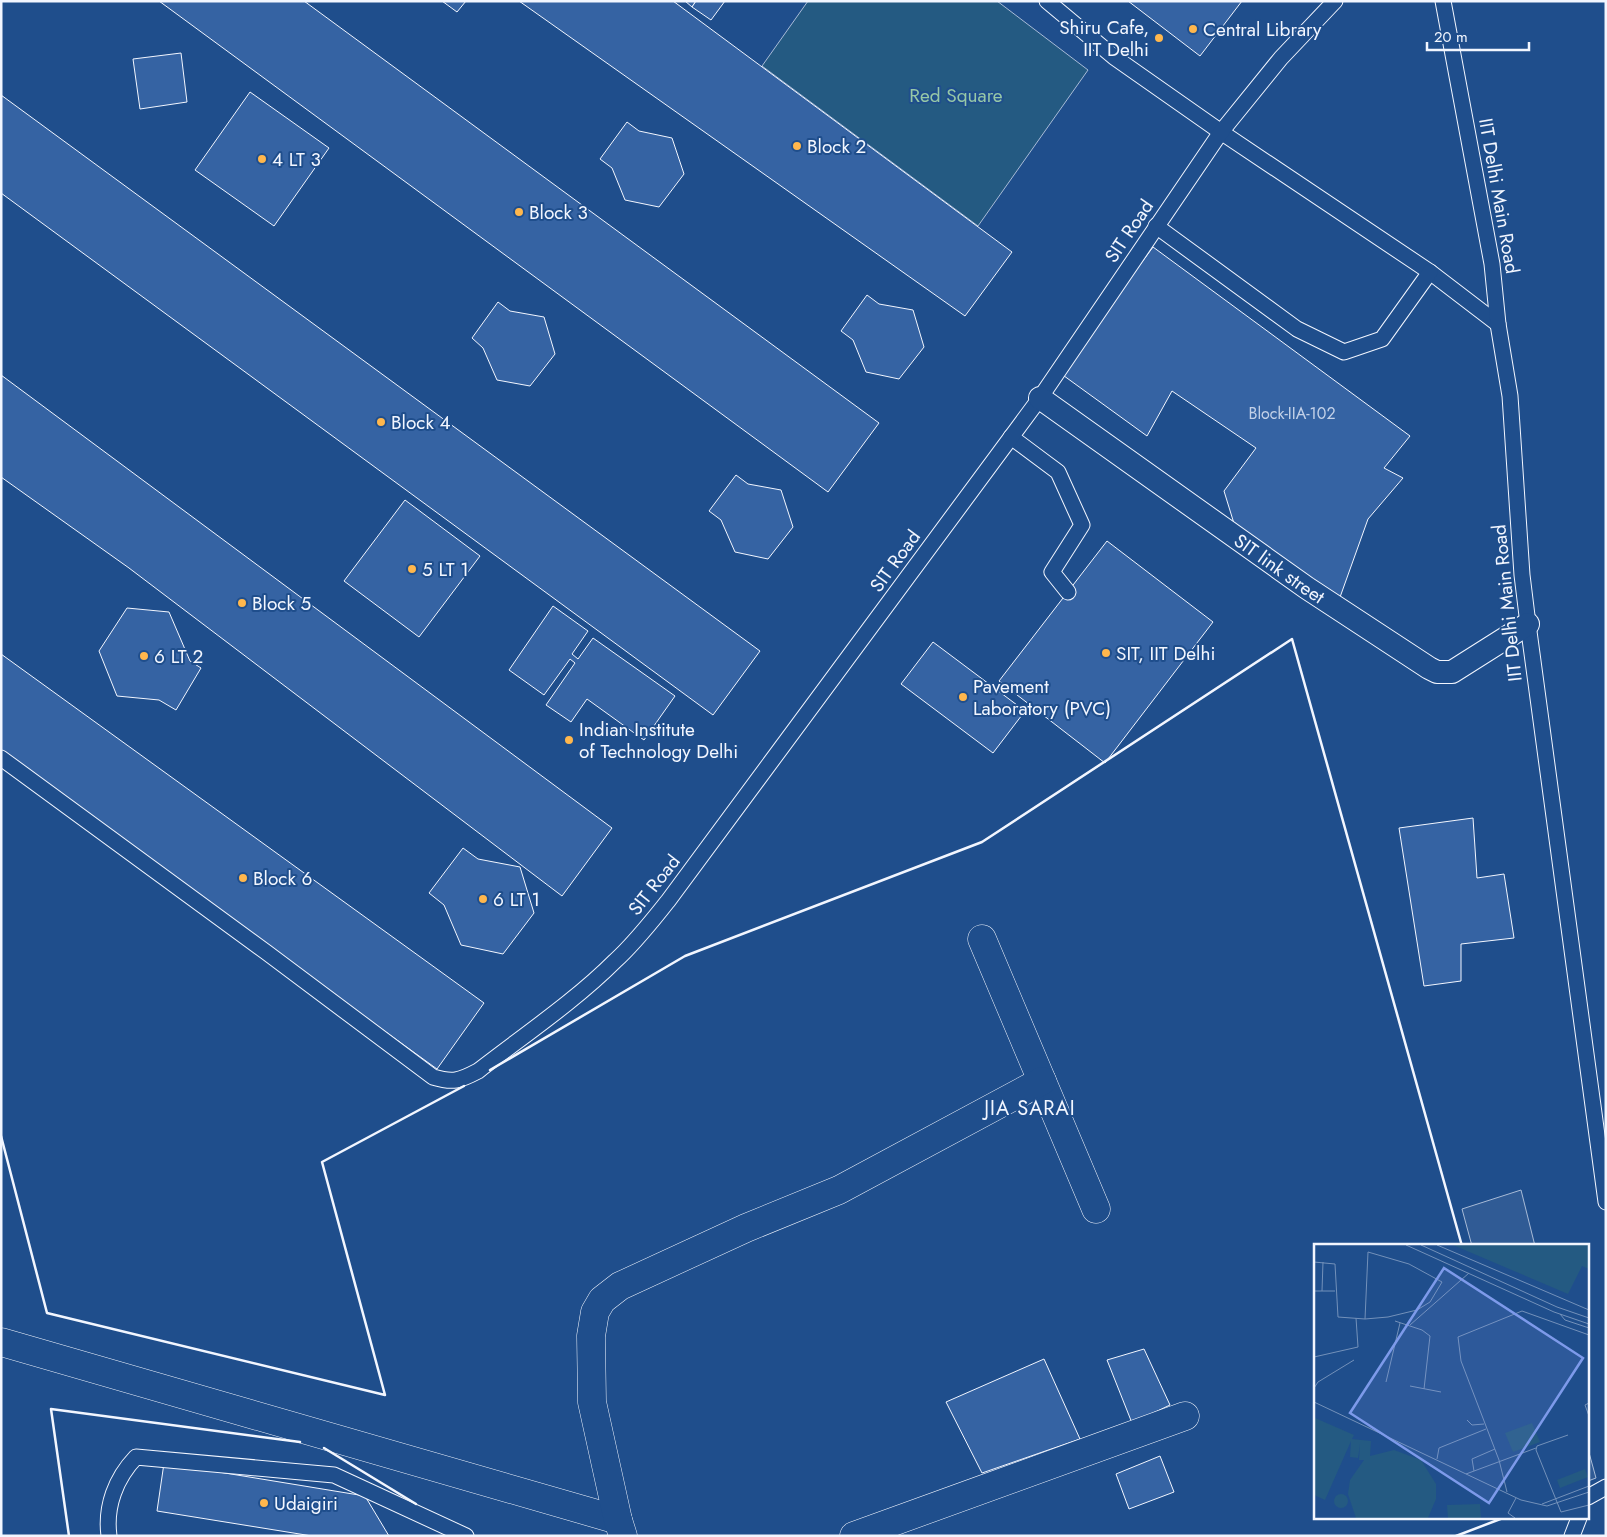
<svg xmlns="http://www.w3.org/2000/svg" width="1607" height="1537" font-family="Jost,sans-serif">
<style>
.green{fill:#245a82;stroke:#a8bbd7}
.parking{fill:#305b95;stroke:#a8bbd7}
.building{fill:#3563a3;stroke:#f2f6ff}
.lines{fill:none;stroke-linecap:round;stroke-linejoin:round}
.service-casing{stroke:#f2f6ff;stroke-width:17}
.pedestrian-casing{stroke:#f2f6ff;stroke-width:24}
.minor-casing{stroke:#f2f6ff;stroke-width:29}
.service{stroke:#1f4e8c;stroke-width:15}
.pedestrian{stroke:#1f4e8c;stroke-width:22}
.minor{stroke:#1f4e8c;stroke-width:28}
.wall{stroke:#f2f6ff;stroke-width:2.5}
.poi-dot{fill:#ffb74d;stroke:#1f4e8c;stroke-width:2}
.labels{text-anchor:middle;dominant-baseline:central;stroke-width:4;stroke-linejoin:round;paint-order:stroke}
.number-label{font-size:16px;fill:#c3d1e8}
.poi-label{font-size:19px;fill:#f2f6ff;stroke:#1f4e8c;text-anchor:start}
.park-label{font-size:19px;fill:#97c8a6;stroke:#1f4e8c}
.street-label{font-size:19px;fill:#f2f6ff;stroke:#1f4e8c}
.neighbourhood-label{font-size:20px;letter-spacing:1px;fill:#f2f6ff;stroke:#1f4e8c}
.inset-road{fill:none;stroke:#7391ba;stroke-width:1}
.view{fill:#7d9aea;fill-opacity:0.15;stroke:#7d9aea;stroke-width:2.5}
.inset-edge{fill:none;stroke:#f2f6ff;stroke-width:2.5}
</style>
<rect width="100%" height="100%" fill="#1f4e8c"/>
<polygon class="green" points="808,1 997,1 1088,70 978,226 762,66"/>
<g class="parking">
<polygon points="1521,1190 1535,1246 1472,1246 1462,1209"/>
<polygon points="1588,1449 1596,1478 1588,1481"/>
</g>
<g class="building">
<polygon points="159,1 304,1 879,423 828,492"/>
<polygon points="442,1 466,1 457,12"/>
<polygon points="519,1 673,1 1012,252 965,316"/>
<polygon points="685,1 696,1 692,7"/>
<polygon points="696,1 725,1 711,20 692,7"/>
<polygon points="1128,1 1242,1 1200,56"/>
<polygon points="181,53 187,102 140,109 133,59"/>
<polygon points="250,92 329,148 274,226 195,170"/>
<polygon points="1,95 760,651 713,715 1,193"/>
<polygon points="627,122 639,131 672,138 684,174 659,207 625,200 612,168 600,159"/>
<polygon points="1153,247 1410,436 1384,468 1403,478 1368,519 1339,600 1236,530 1224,491 1256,448 1172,391 1147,436 1060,373"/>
<polygon points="867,295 879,304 913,310 924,347 899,379 866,372 853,340 841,331"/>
<polygon points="498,302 510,311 544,317 555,354 530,386 497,380 483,348 472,338"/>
<polygon points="1,375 612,828 562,896 129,568 1,477"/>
<polygon points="736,475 748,484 781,490 793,527 768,559 735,552 721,520 709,511"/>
<polygon points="405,500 480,556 419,637 344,581"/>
<polygon points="1107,541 1213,622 1105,763 999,681"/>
<polygon points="553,606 588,631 572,654 578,659 593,638 675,696 644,740 587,699 571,722 546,705 575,663 570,659 544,695 509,670"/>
<polygon points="127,608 169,612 190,661 201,668 176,710 159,700 117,696 99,651"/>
<polygon points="933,642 1025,711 993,753 901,684"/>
<polygon points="1,654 484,1003 437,1069 1,754"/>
<polygon points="1473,818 1477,878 1504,874 1514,938 1461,944 1461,981 1424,986 1399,828"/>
<polygon points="463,848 478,859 520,867 534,913 503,954 461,945 444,905 429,893"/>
<polygon points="1144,1349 1170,1405 1132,1423 1107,1360"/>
<polygon points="1044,1359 1080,1439 982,1473 946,1402"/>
<polygon points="1160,1456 1174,1492 1129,1509 1116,1474"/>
<polygon points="164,1463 365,1496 389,1536 312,1536 157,1511"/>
</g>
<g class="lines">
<defs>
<g id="service">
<polyline points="1047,1 1114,57 1221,132 1430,272 1498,324"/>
<polyline points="1443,1 1492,264 1498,324 1510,396 1522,575 1528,624 1606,1202"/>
<polyline points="1156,226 1297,329 1344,352 1382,339 1430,272"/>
<polyline points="1011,437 1058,472 1082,525 1052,572 1068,592"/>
<path d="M1 758 266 952 433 1077C453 1083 459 1081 478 1071 523 1036 575 1001 615 961 635 943 651 922 668 901L1040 398 1221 132 1281 58 1335 1"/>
<polyline points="1588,1497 1606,1487"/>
<path d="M109 1536C105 1506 116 1478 136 1457L334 1475 466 1536"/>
<polyline points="1572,1536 1579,1518"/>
</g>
<g id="pedestrian">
<path id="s1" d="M1040 398 1307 588 1429 668 1437 672H1452L1528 624"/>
</g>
<g id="minor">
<polyline points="982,939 1096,1209"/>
<polyline points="1,1342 618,1520"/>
<polyline points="623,1536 618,1520 592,1402 591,1336 595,1312 602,1300 620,1286 746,1228 839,1190 1042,1081"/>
<polyline points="854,1536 1185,1416"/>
</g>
</defs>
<use href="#service" class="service-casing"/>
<use href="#pedestrian" class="pedestrian-casing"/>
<use href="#minor" class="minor-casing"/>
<use href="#service" class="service"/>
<use href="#pedestrian" class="pedestrian"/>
<use href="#minor" class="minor"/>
<g class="wall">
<polyline points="490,1070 685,956 982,842 1292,639 1462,1246"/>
<polyline points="1,1136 47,1313 385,1395 322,1162 464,1086"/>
<polyline points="324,1448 416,1504"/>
<polyline points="69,1536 51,1409 300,1442"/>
<polyline points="1456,1536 1503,1518"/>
</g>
</g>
<g class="poi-dot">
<circle cx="1193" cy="29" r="5"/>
<circle cx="1159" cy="38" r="5"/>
<circle cx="797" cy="146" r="5"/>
<circle cx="262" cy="159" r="5"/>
<circle cx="519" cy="212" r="5"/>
<circle cx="381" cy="422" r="5"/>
<circle cx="412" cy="569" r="5"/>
<circle cx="242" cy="603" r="5"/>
<circle cx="1106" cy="653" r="5"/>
<circle cx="144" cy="656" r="5"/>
<circle cx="963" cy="697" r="5"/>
<circle cx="569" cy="740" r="5"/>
<circle cx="243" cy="878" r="5"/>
<circle cx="483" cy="899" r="5"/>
<circle cx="264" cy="1503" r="5"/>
</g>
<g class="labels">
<g class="number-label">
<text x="1292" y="413">Block-IIA-102</text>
</g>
<g class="poi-label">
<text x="1149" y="27" text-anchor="end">Shiru Cafe,<tspan x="1149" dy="22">IIT Delhi</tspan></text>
<text x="1203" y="29">Central Library</text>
<text x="807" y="146">Block 2</text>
<text x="272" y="159">4 LT 3</text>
<text x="529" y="212">Block 3</text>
<text x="391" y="422">Block 4</text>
<text x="422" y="569">5 LT 1</text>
<text x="252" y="603">Block 5</text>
<text x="1116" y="653">SIT, IIT Delhi</text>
<text x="154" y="656">6 LT 2</text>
<text x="973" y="686">Pavement<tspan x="973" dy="22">Laboratory (PVC)</tspan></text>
<text x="579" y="729">Indian Institute<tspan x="579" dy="22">of Technology Delhi</tspan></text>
<text x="253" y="878">Block 6</text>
<text x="493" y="899">6 LT 1</text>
<text x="274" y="1503">Udaigiri</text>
</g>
<g class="park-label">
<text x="956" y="95">Red Square</text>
</g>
<g class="street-label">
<text transform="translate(1499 196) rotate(80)">IIT Delhi Main Road</text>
<text transform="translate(1129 231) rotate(-56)">SIT Road</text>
<text transform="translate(895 561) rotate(-54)">SIT Road</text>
<text stroke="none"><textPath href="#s1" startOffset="294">SIT link street</textPath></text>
<text transform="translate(1507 603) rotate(-96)">IIT Delhi Main Road</text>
<text transform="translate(654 885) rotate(-52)">SIT Road</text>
</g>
<g class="neighbourhood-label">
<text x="1030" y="1108">JIA SARAI</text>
</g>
</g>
<g transform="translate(1314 1244)">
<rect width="275" height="275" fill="#1f4e8c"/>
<path d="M139 1H275V25L268 22 254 50ZM1 174 40 191 38 195 57 197 56 212 80 206 107 216 122 240V255L114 274H42L34 250 36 236 50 216H45L46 200 44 214 36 213 37 197 11 256 0 251ZM218 179 226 198 199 208 191 189ZM271 225 274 233 246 244 243 236ZM20 257a7 7 0 1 1 14 0a7 7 0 1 1-14 0ZM166 260 167 274H134L133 261Z" fill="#245a82"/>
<path class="inset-road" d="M92 1 240 68 275 80M107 1 243 63 275 74M123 1 275 66M0 18 21 20 24 73 51 75 74 73 103 66 116 58 128 38 95 20 54 8 51 75M0 47H21M8 47 9 18M246 70 251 76 275 84M81 77 108 86 116 92 110 145M96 81 155 29M0 113 44 103 42 74M72 138 86 79M96 142 127 148M0 144 4 138 40 116M0 158 207 256 233 262 275 248M275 159 271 161 275 172M153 176 158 181 170 180M254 191 223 202 222 206 247 268 275 261M123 215 125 204 172 185M160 227 158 215 181 205M152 230 222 204M193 248 185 216 147 117 144 93 208 67 275 91M228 260 275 242M201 274 194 269 202 254"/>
<path class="view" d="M130 24 269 114 175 259 36 169Z"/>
<rect width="275" height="275" class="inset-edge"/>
</g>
<rect width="1607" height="1537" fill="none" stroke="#f2f6ff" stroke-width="5"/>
<path d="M1427 42v8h102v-8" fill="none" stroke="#f2f6ff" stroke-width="2.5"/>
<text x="1434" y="42" font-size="15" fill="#f2f6ff" stroke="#1f4e8c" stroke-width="4" paint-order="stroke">20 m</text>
</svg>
